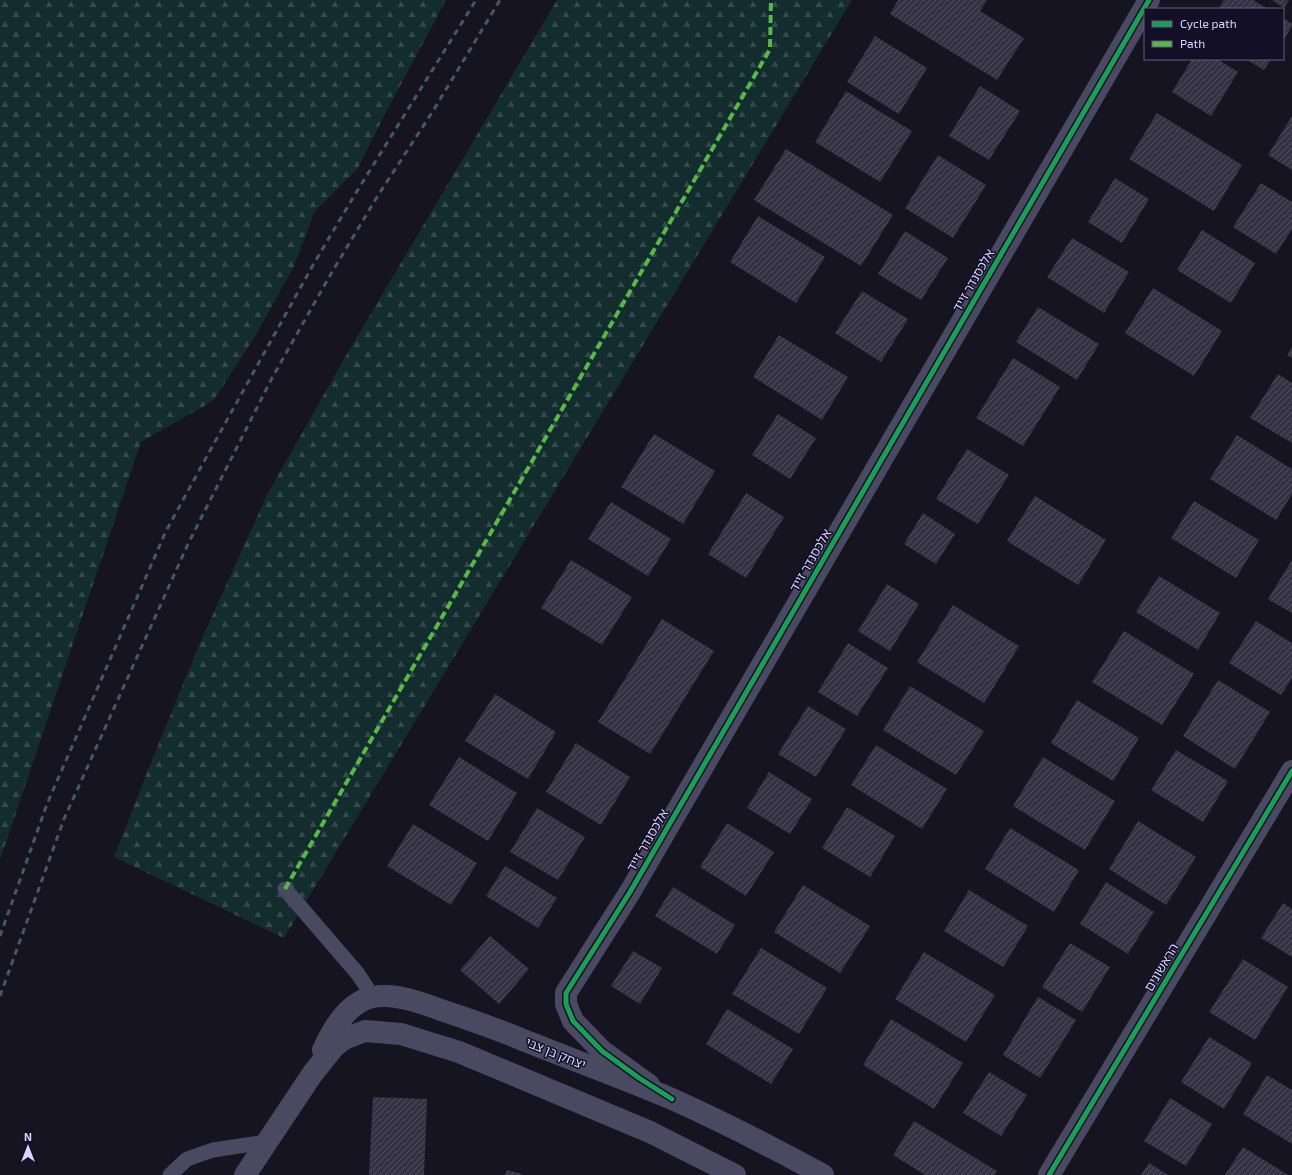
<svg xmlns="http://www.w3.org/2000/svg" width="1292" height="1175" font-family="'Exo 2','Noto Sans Hebrew',sans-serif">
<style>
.forest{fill:url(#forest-firs)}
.building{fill:url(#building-hatch)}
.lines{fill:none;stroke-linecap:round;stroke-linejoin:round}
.service{stroke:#4a4962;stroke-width:15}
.minor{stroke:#4a4962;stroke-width:22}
.tertiary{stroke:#4a4962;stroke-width:22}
.rail{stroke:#43596b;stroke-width:3;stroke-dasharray:6 5;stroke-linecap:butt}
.quiet{stroke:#58b947;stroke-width:4;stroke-dasharray:8 4;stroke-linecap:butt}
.cycleway-casing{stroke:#130f26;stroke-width:8}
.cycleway{stroke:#1a9f57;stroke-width:5}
.labels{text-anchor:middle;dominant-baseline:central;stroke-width:3;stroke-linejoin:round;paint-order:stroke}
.street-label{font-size:13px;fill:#d9d4ff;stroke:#130f26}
</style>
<defs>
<pattern id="forest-firs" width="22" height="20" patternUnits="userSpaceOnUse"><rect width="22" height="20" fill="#132c2d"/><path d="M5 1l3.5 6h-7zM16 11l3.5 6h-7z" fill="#354a4c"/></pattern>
<pattern id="building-hatch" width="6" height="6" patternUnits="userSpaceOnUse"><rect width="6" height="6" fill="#343243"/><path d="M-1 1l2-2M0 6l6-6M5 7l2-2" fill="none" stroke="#514f5f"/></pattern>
</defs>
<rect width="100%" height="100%" fill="#161421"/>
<g class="forest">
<polygon points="0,0 446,0 386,112 358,168 315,211 294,266 254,338 213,401 141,442 0,860"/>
<polygon points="557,0 852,0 284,938 114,857 146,775 199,645 267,495 344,359"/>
</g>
<g class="building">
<polygon points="898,0 987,0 980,11 1024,38 997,80 890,14"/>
<polygon points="1224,0 1253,0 1268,9 1218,9"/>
<polygon points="1272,0 1289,0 1284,8"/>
<polygon points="1283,18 1292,24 1292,26 1283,41"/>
<polygon points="875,36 927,68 899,114 847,82"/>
<polygon points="1192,59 1217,59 1238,72 1211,116 1172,92"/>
<polygon points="1246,59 1271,59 1264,70"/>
<polygon points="980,86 1020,111 989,160 949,136"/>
<polygon points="846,91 912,131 880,182 815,142"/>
<polygon points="1157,113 1242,165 1214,211 1129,159"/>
<polygon points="1292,116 1292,170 1268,155"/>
<polygon points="786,149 893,215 861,266 754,200"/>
<polygon points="938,155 986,185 953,238 905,208"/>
<polygon points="1115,178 1149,199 1122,243 1088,222"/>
<polygon points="1261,183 1292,202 1292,229 1276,254 1233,227"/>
<polygon points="758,216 825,257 796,303 730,262"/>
<polygon points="1202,230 1255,263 1231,303 1177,270"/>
<polygon points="905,231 948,258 921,300 878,274"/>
<polygon points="1072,238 1129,272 1104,313 1047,277"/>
<polygon points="1153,288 1222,331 1194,376 1125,333"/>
<polygon points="862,291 908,319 881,362 835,333"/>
<polygon points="1038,307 1099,344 1077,380 1016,342"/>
<polygon points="779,335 848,377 822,420 753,377"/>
<polygon points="1292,347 1292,358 1287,355"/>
<polygon points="1013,358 1060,387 1023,446 976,418"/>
<polygon points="1278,374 1292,383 1292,443 1250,418"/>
<polygon points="778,414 816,438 790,479 752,455"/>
<polygon points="654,434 715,471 683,524 621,487"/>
<polygon points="1237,435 1292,469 1292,494 1276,520 1210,479"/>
<polygon points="967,449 1009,475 978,524 936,499"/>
<polygon points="746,493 784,517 746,578 708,554"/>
<polygon points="1035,496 1106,540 1078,585 1007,541"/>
<polygon points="1194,501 1259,540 1236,578 1171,538"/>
<polygon points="611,502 671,539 648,576 588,539"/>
<polygon points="923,513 955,534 936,564 904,544"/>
<polygon points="571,560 632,597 602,645 541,608"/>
<polygon points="1292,560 1292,613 1268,599"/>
<polygon points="1159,576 1220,613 1198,650 1136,612"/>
<polygon points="887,584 919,604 890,651 858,631"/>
<polygon points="953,605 1019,646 984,703 917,662"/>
<polygon points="662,619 714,651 650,754 598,722"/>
<polygon points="1256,621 1292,643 1292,678 1281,695 1229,663"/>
<polygon points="1124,631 1194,674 1162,725 1092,682"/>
<polygon points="848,643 888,668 857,716 818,692"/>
<polygon points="1218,680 1270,712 1235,769 1183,736"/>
<polygon points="910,686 984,731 956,775 883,730"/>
<polygon points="495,694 556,732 528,779 465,741"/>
<polygon points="1077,700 1139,738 1113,781 1051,743"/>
<polygon points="808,706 846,729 816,777 778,754"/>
<polygon points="576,743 630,777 601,825 546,792"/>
<polygon points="876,745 947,789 922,829 851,785"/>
<polygon points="1176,750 1228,781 1203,822 1151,790"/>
<polygon points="459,757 517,793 488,841 429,805"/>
<polygon points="1043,757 1115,801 1085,850 1013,806"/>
<polygon points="769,772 812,799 790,834 747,808"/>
<polygon points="847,807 895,836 870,877 822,848"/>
<polygon points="537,808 585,837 558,880 510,852"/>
<polygon points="1138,821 1196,857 1166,905 1109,869"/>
<polygon points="727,823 774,852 746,896 700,867"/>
<polygon points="413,824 477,863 451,905 387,866"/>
<polygon points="1010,828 1079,870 1054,912 985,869"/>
<polygon points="505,866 557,898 538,928 486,896"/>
<polygon points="1106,882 1154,912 1128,954 1080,924"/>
<polygon points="803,885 870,926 840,973 774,932"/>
<polygon points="673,887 735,925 717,954 655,916"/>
<polygon points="969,890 1028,926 1003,967 944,931"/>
<polygon points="1283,903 1292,909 1292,957 1261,938"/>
<polygon points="490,936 529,969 499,1004 460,970"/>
<polygon points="1070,943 1110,967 1082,1012 1042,987"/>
<polygon points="761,948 827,988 799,1034 732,994"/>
<polygon points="633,951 662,968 640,1004 611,986"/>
<polygon points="924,952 995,995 966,1042 895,999"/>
<polygon points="1243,959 1288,987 1255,1040 1209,1012"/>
<polygon points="1038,997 1076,1020 1040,1078 1003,1055"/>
<polygon points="727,1009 793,1049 771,1084 706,1044"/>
<polygon points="891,1019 963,1063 934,1109 863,1065"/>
<polygon points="1209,1037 1252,1063 1224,1109 1181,1082"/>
<polygon points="989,1072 1027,1095 1001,1136 963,1113"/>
<polygon points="1267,1075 1292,1090 1292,1144 1243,1114"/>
<polygon points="373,1097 427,1099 424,1175 369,1175"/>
<polygon points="1170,1098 1212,1124 1186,1166 1144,1141"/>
<polygon points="914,1121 997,1171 995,1175 925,1175 893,1155"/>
<polygon points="1243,1147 1288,1175 1225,1175"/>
<polygon points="1149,1163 1168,1175 1141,1175"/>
<polygon points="507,1170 522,1174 522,1175 505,1175"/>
</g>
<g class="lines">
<g class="service">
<polyline points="285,889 358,974 373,997"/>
<polyline points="170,1175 187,1159 213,1150 266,1142"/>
</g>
<g class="minor">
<polyline points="649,1085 602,1051 573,1021 566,1004 566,993 630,892 1149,0"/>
<polyline points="1049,1175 1292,771"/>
</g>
<g class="tertiary">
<path d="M323 1050C333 1028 348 1002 373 997 397 993 422 1003 444 1011 471 1020 497 1029 523 1040 573 1060 623 1078 672 1099 723 1122 774 1148 823 1175"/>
<polyline points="245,1175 313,1073 334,1047 344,1039 365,1031 401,1034 459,1052 650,1132 735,1175"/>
</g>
<g class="rail">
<polyline points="0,936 47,804 166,531 207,456 313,265 354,196 476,0"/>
<polyline points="0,996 64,819 188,544 272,378 332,272 377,197 433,111 500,0"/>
</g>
<polyline class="quiet" points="285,889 770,49 771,0"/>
<defs>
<g id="cycleway">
<polyline points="672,1099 639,1078 602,1051 573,1021 566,1004 566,993 630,892 1149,0"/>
<polyline points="1049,1175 1292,771"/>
</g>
</defs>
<use href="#cycleway" class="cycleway-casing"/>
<use href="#cycleway" class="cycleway"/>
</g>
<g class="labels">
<g class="street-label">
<text transform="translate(973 280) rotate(-60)">אלכסנדר זייד</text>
<text transform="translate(810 560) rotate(-60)">אלכסנדר זייד</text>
<text transform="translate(647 840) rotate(-60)">אלכסנדר זייד</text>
<text transform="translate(1161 967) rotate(-59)">הראשונים</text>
<text transform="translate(556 1053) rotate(22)">יצחק בן צבי</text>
</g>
</g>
<rect x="1144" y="8" width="140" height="52" fill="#130f26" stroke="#625e7d"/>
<rect x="1152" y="21" width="20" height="6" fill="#1a9f57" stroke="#625e7d"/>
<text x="1180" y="28" font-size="12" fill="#d9d4ff">Cycle path</text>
<rect x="1152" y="41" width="20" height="6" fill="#58b947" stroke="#625e7d"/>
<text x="1180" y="48" font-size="12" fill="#d9d4ff">Path</text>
<g transform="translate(28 1147)" stroke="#130f26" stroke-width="3" paint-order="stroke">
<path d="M0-3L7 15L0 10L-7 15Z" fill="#d9d4ff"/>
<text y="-6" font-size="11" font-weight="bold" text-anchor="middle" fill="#d9d4ff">N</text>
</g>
</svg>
